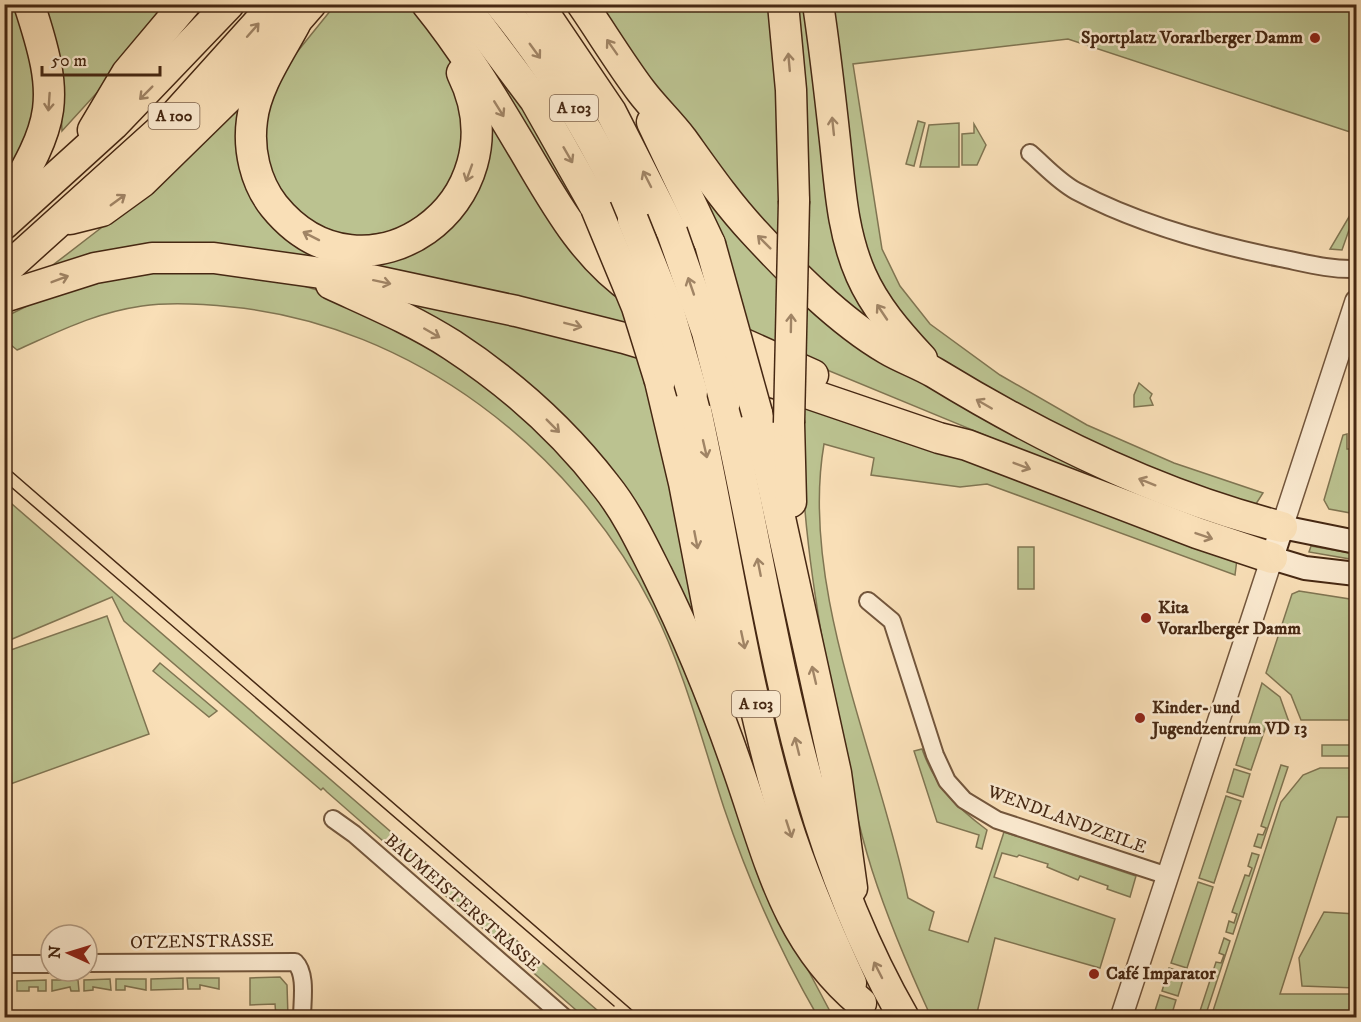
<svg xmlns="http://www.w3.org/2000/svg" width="1361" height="1022" font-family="'IM FELL DW Pica',serif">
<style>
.green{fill:#bbc290;stroke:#807552;stroke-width:1.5}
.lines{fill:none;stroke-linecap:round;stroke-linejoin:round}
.minor-casing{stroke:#73563c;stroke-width:20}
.tertiary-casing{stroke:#73563c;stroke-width:24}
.secondary-casing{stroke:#462813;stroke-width:26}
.motorway-casing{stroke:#462813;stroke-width:33}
.minor{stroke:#fbead0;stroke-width:16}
.tertiary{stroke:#fbead0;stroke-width:21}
.secondary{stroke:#fbead0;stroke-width:22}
.motorway{stroke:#f9dfb7;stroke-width:30}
.tram{stroke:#462813;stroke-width:1.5}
.motorway-bridge-casing{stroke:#462813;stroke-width:33;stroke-linecap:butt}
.motorway-bridge{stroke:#f9dfb7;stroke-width:30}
.oneway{stroke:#a08465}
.poi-dot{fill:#8f2418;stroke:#fbead0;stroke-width:2}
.labels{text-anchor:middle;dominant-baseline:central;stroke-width:5;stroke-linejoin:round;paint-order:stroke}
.shield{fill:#fbead0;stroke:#7c624c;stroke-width:1.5}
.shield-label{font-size:16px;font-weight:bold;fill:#462813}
.poi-label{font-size:18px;font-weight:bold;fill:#462813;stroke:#fbead0;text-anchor:start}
.street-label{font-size:18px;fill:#462813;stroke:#fbead0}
</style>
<rect width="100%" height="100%" fill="#f9dfb7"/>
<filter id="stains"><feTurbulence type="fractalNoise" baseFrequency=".00333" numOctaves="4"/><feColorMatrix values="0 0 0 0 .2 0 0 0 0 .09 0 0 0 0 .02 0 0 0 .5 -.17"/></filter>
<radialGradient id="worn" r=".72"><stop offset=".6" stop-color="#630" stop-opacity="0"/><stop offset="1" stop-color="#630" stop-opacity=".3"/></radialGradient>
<g class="green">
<polygon points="5,5 20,5 41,106 5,181"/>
<polygon points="43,5 177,5 62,131 58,53"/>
<polygon points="335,5 415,5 450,61 466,116 454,184 409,229 349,238 300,217 270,178 263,118 289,62"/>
<polygon points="438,5 451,5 506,78 604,253"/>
<polygon points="597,5 775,5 782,247 733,198"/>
<polygon points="792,5 811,5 884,332 804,268"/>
<polygon points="826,5 1356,5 1356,134 1068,39 853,64 882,249 900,286 930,324 1000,375 1087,425 1174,463 1263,493 1254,507 1084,442 941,362 867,271"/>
<polygon points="240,102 270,218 406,253 488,122 496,118 615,286 633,330 372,272 56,269 53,265 110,221"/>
<polygon points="918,121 925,123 914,166 906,164"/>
<polygon points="959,123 959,167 920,167 929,125"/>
<polygon points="974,124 986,145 977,165 962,165 962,134 974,133"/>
<polygon points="691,172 805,296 1246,530 1244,536 1106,485 752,339"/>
<polygon points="1353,210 1356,210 1342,250 1330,249"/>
<path d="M162 266 288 281 320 291 405 328 530 415 640 552 781 919 833 1017H818C779 950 749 882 724 808 702 741 685 672 653 608 573 450 412 325 232 307 203 304 171 302 142 306 94 313 60 331 17 350L5 340V317L49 295Z"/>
<polygon points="381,289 639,353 698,611 690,613 639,517"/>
<polygon points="1139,383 1152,394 1150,398 1153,405 1134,407 1134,395"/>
<path d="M807 401 1237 559 1235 575 987 484 960 487 871 475 874 458 824 444C799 589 879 757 908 898L934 912 929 930 968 942 1004 832 1136 876 1130 897 1107 889 1108 886 1080 876 1078 880 1047 867 1048 864 1019 855 1017 857 1002 853 994 877 1115 919 1100 968 995 938 976 1017H931C909 969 888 920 872 870 853 810 843 748 831 687 813 593 799 498 801 402Z"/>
<polygon points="1347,434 1347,449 1356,449 1356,514 1329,509 1324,500 1343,435"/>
<polygon points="5,498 605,1017 584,1017 327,792 323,788 321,790 124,621 112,597 5,642"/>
<polygon points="1311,546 1356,554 1356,560 1309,552"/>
<rect x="1018" y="547" width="16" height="42"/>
<polygon points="1299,591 1356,600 1356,720 1301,720 1291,695 1266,673 1292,594"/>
<polygon points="107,616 149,734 5,786 5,652"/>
<polygon points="160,663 217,711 209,717 153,671"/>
<polygon points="1262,683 1280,697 1289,722 1267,723 1251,770 1236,765"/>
<rect x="1322" y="745" width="33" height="11"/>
<path d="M922 749C935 786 956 807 987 830L982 849 976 847 979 835 937 822 914 751Z"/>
<polygon points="1281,765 1288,767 1261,848 1254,846 1258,834 1263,835 1266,828 1261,826"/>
<polygon points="1320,768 1356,768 1356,817 1337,817 1280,994 1356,994 1356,1017 1211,1017 1281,802 1303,775"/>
<polygon points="1234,769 1250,774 1243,797 1227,792"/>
<polygon points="1226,796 1241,801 1214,883 1199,878"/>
<polygon points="1252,853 1259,855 1233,934 1226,932 1229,921 1234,923 1237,914 1232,912 1245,875 1249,876 1252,868 1248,866"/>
<polygon points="1198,882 1213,887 1187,968 1171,963"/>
<polygon points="1324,912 1356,914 1356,988 1302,986 1299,958"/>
<polygon points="1224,938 1230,941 1205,1017 1198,1017 1216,962 1221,963 1224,955 1219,953"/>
<polygon points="1169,968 1185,973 1178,996 1162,991"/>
<polygon points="280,977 287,985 288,1017 276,1017 275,1004 250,1005 250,978"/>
<polygon points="183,978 183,989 151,990 151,979"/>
<polygon points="187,978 219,978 219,989 200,985 200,989 188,989"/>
<polygon points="110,979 111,990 93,987 93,990 84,991 84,980"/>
<polygon points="116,979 146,979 146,990 125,986 125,990 116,990"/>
<polygon points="46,980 46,991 38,991 38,987 29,987 29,991 17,991 17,981"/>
<polygon points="52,980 78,980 79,991 71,991 70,987 52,991"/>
<polygon points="1160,995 1176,1000 1171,1017 1153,1017"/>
</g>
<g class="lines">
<defs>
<g id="minor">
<path d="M1030 153C1045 166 1058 181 1076 191 1138 224 1211 244 1280 258 1305 263 1330 270 1356 269"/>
<polyline points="868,601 892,621 935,755 947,781 964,800 997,820 1168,876"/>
<polyline points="333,819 354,834 565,1018"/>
<path d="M87 963 295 962C307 974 302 1001 302 1018"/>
<polyline points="4,964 51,964"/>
</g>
<g id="tertiary">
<polyline points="1282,527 1356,301"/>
<polyline points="1121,1018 1272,558"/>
</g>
<polyline id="secondary" points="1356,542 1282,527 1272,558 1305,568 1356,574"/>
<g id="motorway">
<path d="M427 4C462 47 491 95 519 142 552 197 581 255 636 292"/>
<polyline points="463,4 535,100 596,208"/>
<path d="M500 4C554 69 597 143 633 220"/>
<polyline points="538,4 611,112 672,232"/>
<path d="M582 4C602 33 620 63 641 91 653 107 669 122 682 139 705 171 727 203 754 232 791 272 839 321 887 349 902 358 920 364 935 373 1043 439 1159 496 1282 527"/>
<polyline points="783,4 791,90 794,201"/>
<path d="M818 4C825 50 830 95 835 141 840 186 842 232 861 275 875 307 898 333 922 359"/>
<path d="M295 24C279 54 256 86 252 120 248 149 255 182 274 206 364 317 526 202 462 73"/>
<polyline points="652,122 710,244"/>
<polyline points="93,130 127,73 185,4"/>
<path d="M4 207C56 121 61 101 29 4"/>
<polyline points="70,219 102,211 142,182 235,91 311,4"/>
<polyline points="4,224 113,125 229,4"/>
<polyline points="4,271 166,125 275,4"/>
<path d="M331 284C372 303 413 320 452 345 510 383 563 430 606 486 627 512 642 544 657 574 689 638 716 705 739 772 770 861 786 940 861 1003"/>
<polyline points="4,297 95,268 152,258 214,258 371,280 516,311 624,338 795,389 939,438 967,445 1197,533 1272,558"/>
<polyline points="717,332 813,375"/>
<polyline points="660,381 684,483 726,701"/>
<path d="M692 392C724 533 742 680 785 819 803 876 826 929 851 983"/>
<path d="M725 402C774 616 792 823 904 1018"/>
<polyline points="757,413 836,773 852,888"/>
<polyline points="789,423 791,502"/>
</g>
</defs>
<use href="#minor" class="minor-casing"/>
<use href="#tertiary" class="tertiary-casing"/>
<use href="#secondary" class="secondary-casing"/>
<use href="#motorway" class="motorway-casing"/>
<use href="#minor" class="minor"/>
<use href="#tertiary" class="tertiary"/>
<use href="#secondary" class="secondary"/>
<use href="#motorway" class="motorway"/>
<g class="tram">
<polyline points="4,465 641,1018"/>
<polyline points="4,481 614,1006"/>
</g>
<defs>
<g id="motorway-bridge">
<polyline points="596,208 637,307 660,381"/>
<polyline points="633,220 667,305 692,392"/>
<polyline points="672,232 707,332 725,402"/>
<polyline points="710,244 757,413"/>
<polyline points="789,423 794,201"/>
</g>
</defs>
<use href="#motorway-bridge" class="motorway-bridge-casing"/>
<use href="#motorway-bridge" class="motorway-bridge"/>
</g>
<defs><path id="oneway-shaft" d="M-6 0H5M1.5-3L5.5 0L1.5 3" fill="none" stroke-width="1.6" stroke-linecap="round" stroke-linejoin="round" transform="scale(1.5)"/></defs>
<g class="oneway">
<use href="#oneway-shaft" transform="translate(253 30) rotate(-49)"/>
<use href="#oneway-shaft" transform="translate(612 47) rotate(-125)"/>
<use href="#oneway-shaft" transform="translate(535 51) rotate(54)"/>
<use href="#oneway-shaft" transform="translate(789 62) rotate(-95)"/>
<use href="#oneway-shaft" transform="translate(146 93) rotate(135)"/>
<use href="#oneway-shaft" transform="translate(49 102) rotate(94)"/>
<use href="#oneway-shaft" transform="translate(499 109) rotate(58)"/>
<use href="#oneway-shaft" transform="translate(833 126) rotate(-96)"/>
<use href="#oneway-shaft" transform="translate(568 155) rotate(60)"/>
<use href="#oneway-shaft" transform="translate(469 173) rotate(110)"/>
<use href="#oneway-shaft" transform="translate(647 179) rotate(-117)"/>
<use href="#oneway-shaft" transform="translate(118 200) rotate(-36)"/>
<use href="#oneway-shaft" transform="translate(311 236) rotate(-153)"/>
<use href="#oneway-shaft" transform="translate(764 242) rotate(-135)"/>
<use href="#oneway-shaft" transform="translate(60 279) rotate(-21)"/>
<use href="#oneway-shaft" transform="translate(382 282) rotate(12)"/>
<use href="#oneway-shaft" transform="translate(691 286) rotate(-109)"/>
<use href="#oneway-shaft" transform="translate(882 312) rotate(-124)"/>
<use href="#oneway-shaft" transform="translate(791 323) rotate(-89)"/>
<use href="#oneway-shaft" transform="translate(573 325) rotate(14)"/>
<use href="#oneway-shaft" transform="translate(432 333) rotate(30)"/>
<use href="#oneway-shaft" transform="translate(984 404) rotate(-150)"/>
<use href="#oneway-shaft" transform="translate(553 426) rotate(45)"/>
<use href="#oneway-shaft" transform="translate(705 449) rotate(77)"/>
<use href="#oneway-shaft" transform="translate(1022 466) rotate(21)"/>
<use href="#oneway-shaft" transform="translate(1147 482) rotate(-158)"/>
<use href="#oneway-shaft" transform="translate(1204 536) rotate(19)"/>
<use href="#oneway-shaft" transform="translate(696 540) rotate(79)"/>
<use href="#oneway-shaft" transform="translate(759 567) rotate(-101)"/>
<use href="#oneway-shaft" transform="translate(743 640) rotate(78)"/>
<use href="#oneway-shaft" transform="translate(814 675) rotate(-103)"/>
<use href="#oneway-shaft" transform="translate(797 746) rotate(-104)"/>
<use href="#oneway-shaft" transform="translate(789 829) rotate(72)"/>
<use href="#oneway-shaft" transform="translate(878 970) rotate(-117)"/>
</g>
<g class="poi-dot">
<circle cx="1315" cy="38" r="6"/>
<circle cx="1146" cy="618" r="6"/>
<circle cx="1140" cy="718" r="6"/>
<circle cx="1094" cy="974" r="6"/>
</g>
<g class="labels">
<g class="shield">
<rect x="550" y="95" width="48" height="26" rx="4.5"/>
<rect x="148.5" y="103" width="51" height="26" rx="4.5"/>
<rect x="732" y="691" width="48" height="26" rx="4.5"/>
</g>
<g class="shield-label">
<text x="574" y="108">A 103</text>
<text x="174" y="116">A 100</text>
<text x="756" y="704">A 103</text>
</g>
<g class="poi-label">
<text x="1303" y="38" text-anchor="end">Sportplatz Vorarlberger Damm</text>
<text x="1158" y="608">Kita<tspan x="1158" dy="21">Vorarlberger Damm</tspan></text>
<text x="1152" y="708">Kinder- und<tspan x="1152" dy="21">Jugendzentrum VD 13</tspan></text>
<text x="1106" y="974">Café Imparator</text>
</g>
<g class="street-label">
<text transform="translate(1067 820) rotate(20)">WENDLANDZEILE</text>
<text transform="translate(462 903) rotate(41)">BAUMEISTERSTRASSE</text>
<text transform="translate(202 942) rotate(-1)">OTZENSTRASSE</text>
</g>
</g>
<rect width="1361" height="1022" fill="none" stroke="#f9dfb7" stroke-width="24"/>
<rect x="6" y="6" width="1349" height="1010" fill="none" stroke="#462813" stroke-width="3"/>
<rect x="12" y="12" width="1337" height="998" fill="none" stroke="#462813" stroke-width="1.5"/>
<g transform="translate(69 953) rotate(274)"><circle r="28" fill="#fbead0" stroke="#b39c84" stroke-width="1.5"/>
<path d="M0-4.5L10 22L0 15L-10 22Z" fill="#8f2418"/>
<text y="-9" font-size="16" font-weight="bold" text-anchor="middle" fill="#462813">N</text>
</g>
<path d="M42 66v9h118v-9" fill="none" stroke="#462813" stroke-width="3"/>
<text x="51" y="66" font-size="18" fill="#462813" stroke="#fbead0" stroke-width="4.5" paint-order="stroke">50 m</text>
<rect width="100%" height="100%" filter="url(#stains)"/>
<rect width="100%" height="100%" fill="url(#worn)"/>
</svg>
